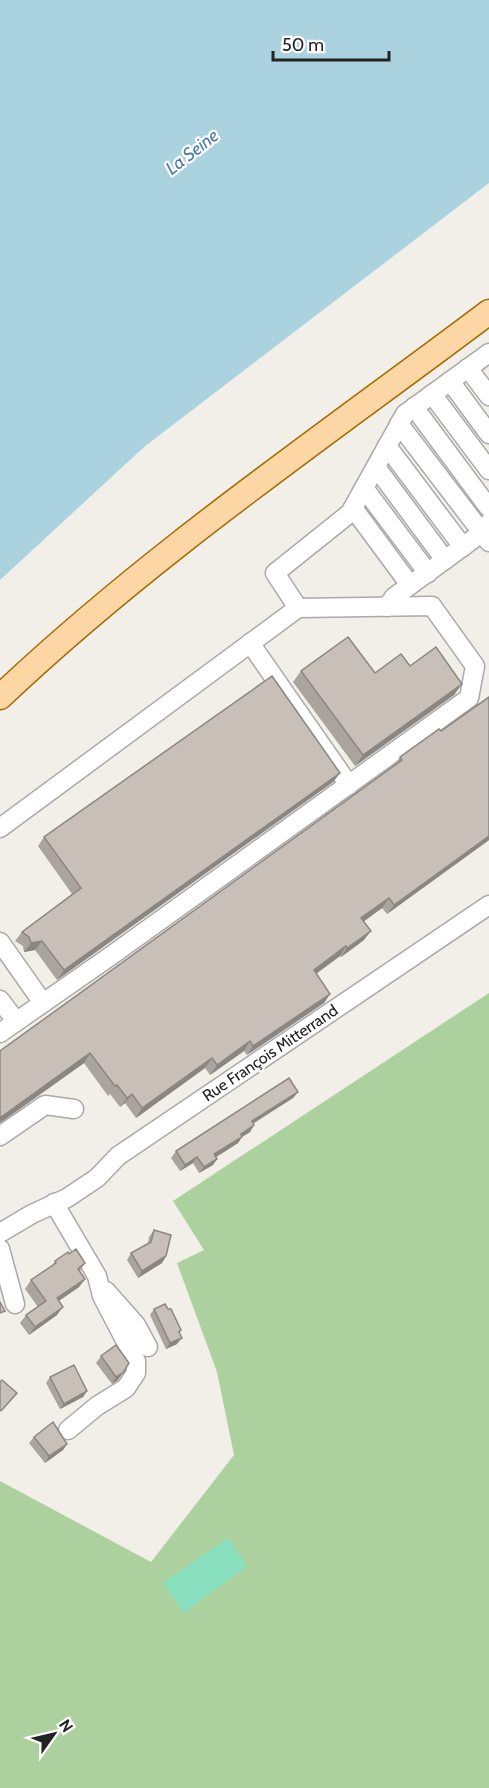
<svg xmlns="http://www.w3.org/2000/svg" width="489" height="1788" font-family="Cabin,sans-serif">
<style>
.forest{fill:#add19e}
.pitch{fill:#88e0be}
.water{fill:#aad3df}
.lines{fill:none;stroke-linecap:round;stroke-linejoin:round}
.minor-casing{stroke:#a9a9a9;stroke-width:21}
.major-casing{stroke:#a06b00;stroke-width:27}
.minor{stroke:#fff;stroke-width:18}
.major{stroke:#fcd6a4;stroke-width:24}
.wall{fill:#aba49e}
.shaded-wall{fill:#8b8681}
.building{fill:#c7bfb8;stroke:#8b8681;stroke-width:1.5}
.labels{text-anchor:middle;dominant-baseline:central;stroke-width:4.5;stroke-linejoin:round;paint-order:stroke}
.street-label{font-size:16px;fill:#222;stroke:#fff}
.water-label{font-size:18px;font-style:italic;fill:#4a7aab;stroke:#fff}
</style>
<rect width="100%" height="100%" fill="#f2efe9"/>
<polygon class="forest" points="489,993 489,1788 0,1788 0,1481 151,1562 234,1455 217,1372 177,1263 204,1250 173,1201"/>
<polygon class="pitch" points="228,1538 247,1566 184,1613 163,1583"/>
<polygon class="water" points="0,0 489,0 489,183 144,447 0,580"/>
<g class="lines">
<defs>
<g id="minor">
<polyline points="468,368 489,396"/>
<polyline points="450,381 489,434"/>
<polyline points="432,394 489,470"/>
<polyline points="414,407 489,508"/>
<polyline points="399,424 483,534 489,523"/>
<polyline points="387,446 463,547"/>
<polyline points="376,467 445,560"/>
<polyline points="364,488 428,573"/>
<polyline points="353,508 410,585"/>
<polyline points="387,607 394,597 476,537 483,534 489,542"/>
<polyline points="298,608 275,573 350,513 405,414 489,353"/>
<polyline points="250,643 349,785"/>
<polyline points="0,828 298,608 432,606 475,666 469,698 112,955 0,1033"/>
<polyline points="0,942 43,1003"/>
<polyline points="0,1000 16,1021"/>
<polyline points="0,1136 45,1105 74,1109"/>
<polyline points="54,1203 97,1276 102,1296 136,1361 136,1373 126,1388 97,1406 68,1430"/>
<polyline points="0,1233 32,1214 67,1198 97,1178 118,1156 489,905"/>
<polyline points="0,1249 15,1304"/>
<polyline points="106,1291 136,1325 148,1347"/>
</g>
<path id="major" d="M0 697C151 554 323 437 489 312"/>
</defs>
<use href="#minor" class="minor-casing"/>
<use href="#major" class="major-casing"/>
<use href="#minor" class="minor"/>
<use href="#major" class="major"/>
</g>
<g class="wall">
<polygon points="410,666 462,684 454,695 355,766 293,682 301,671 375,673"/>
<polygon points="489,697 489,840 387,914 382,908 364,921 364,940 341,957 340,956 316,973 330,994 324,1003 247,1055 244,1051 210,1075 205,1068 136,1118 125,1103 120,1107 110,1094 108,1096 84,1063 0,1123 393,766 400,757 441,731"/>
<polygon points="340,773 333,782 57,980 35,950 24,952 23,946 15,941 22,932 72,894 38,846 44,837"/>
<polygon points="298,1092 293,1098 253,1124 254,1125 250,1132 242,1137 238,1143 216,1157 217,1159 213,1165 199,1173 193,1163 180,1171 171,1158 176,1151"/>
<polygon points="154,1230 166,1256 162,1263 138,1278 127,1260 131,1253 148,1244 149,1237"/>
<polygon points="69,1254 85,1263 80,1271 85,1279 79,1287 59,1301 57,1315 29,1335 20,1323 26,1315 38,1307 25,1289 31,1280 52,1266 55,1261"/>
<polygon points="154,1309 179,1333 177,1344 166,1349 150,1315"/>
<polygon points="101,1356 118,1380 112,1384 96,1363"/>
<polygon points="50,1377 87,1391 83,1397 60,1409 46,1383"/>
<polygon points="34,1437 67,1444 63,1450 45,1463 29,1443"/>
</g>
<g class="shaded-wall">
<polygon points="462,684 454,695 355,766 363,755"/>
<polygon points="340,773 333,782 57,980 64,970"/>
<polygon points="489,836 489,840 387,914 394,905"/>
<polygon points="389,898 382,908 355,928 361,918"/>
<polygon points="371,931 364,940 341,957 347,948"/>
<polygon points="42,941 35,950 24,952 31,943"/>
<polygon points="346,946 340,956 308,980 314,970"/>
<polygon points="330,994 324,1003 247,1055 253,1046"/>
<polygon points="250,1041 244,1051 210,1075 217,1065"/>
<polygon points="90,1053 84,1063 0,1123 0,1118"/>
<polygon points="212,1058 205,1068 136,1118 142,1108"/>
<polygon points="298,1092 293,1098 247,1127 252,1121"/>
<polygon points="132,1094 125,1103 120,1107 127,1098"/>
<polygon points="254,1125 250,1132 242,1137 238,1143 210,1161 214,1154 241,1134"/>
<polygon points="197,1157 193,1163 180,1171 185,1165"/>
<polygon points="217,1159 213,1165 199,1173 204,1167"/>
<polygon points="166,1256 162,1263 138,1278 142,1271"/>
<polygon points="85,1279 79,1287 51,1306 57,1298"/>
<polygon points="63,1307 57,1315 29,1335 35,1327"/>
<polygon points="182,1338 177,1344 166,1349 170,1343"/>
<polygon points="123,1373 118,1380 112,1384 116,1377"/>
<polygon points="87,1391 83,1397 60,1409 64,1404"/>
<polygon points="67,1444 63,1450 45,1463 49,1456"/>
</g>
<g class="building">
<polygon points="348,637 375,673 401,654 410,666 436,647 462,684 363,755 301,671"/>
<polygon points="272,676 340,773 64,970 42,941 31,943 29,937 22,932 81,888 44,837"/>
<polygon points="489,697 489,836 394,905 389,898 361,918 371,931 347,948 346,946 314,970 330,994 253,1046 250,1041 217,1065 212,1058 142,1108 132,1094 127,1098 117,1085 115,1086 90,1053 0,1118 0,1051 402,760 400,757 439,729 441,731"/>
<polygon points="289,1078 298,1092 252,1121 254,1125 241,1134 242,1137 214,1154 217,1159 204,1167 197,1157 185,1165 176,1151"/>
<polygon points="154,1230 171,1235 166,1256 142,1271 131,1253 151,1242"/>
<polygon points="76,1249 85,1263 78,1269 85,1279 57,1298 63,1307 35,1327 26,1315 46,1301 31,1280 56,1263 55,1261 68,1252 69,1254"/>
<polygon points="0,1302 5,1311 0,1313"/>
<polygon points="165,1304 168,1309 171,1309 181,1330 179,1332 182,1338 170,1343 154,1309"/>
<polygon points="116,1345 129,1363 123,1373 116,1377 101,1356"/>
<polygon points="74,1365 87,1391 64,1404 50,1377"/>
<polygon points="2,1380 17,1393 2,1410 0,1411 0,1382"/>
<polygon points="53,1422 67,1444 49,1456 34,1437"/>
</g>
<g class="labels">
<g class="street-label">
<text transform="translate(270 1053) rotate(-34)">Rue François Mitterrand</text>
</g>
<g class="water-label">
<text transform="translate(192 152) rotate(-38)">La Seine</text>
</g>
</g>
<g transform="translate(54 1734) rotate(56)" stroke="#ffffff" stroke-width="4.5" paint-order="stroke">
<path d="M0-4.5L10 22L0 15L-10 22Z" fill="#222222"/>
<text y="-9" font-size="16" font-weight="bold" text-anchor="middle" fill="#222222">N</text>
</g>
<path d="M273 51v9h116v-9" fill="none" stroke="#222222" stroke-width="3"/>
<text x="282" y="51" font-size="18" fill="#222222" stroke="#ffffff" stroke-width="4.5" paint-order="stroke">50 m</text>
</svg>
